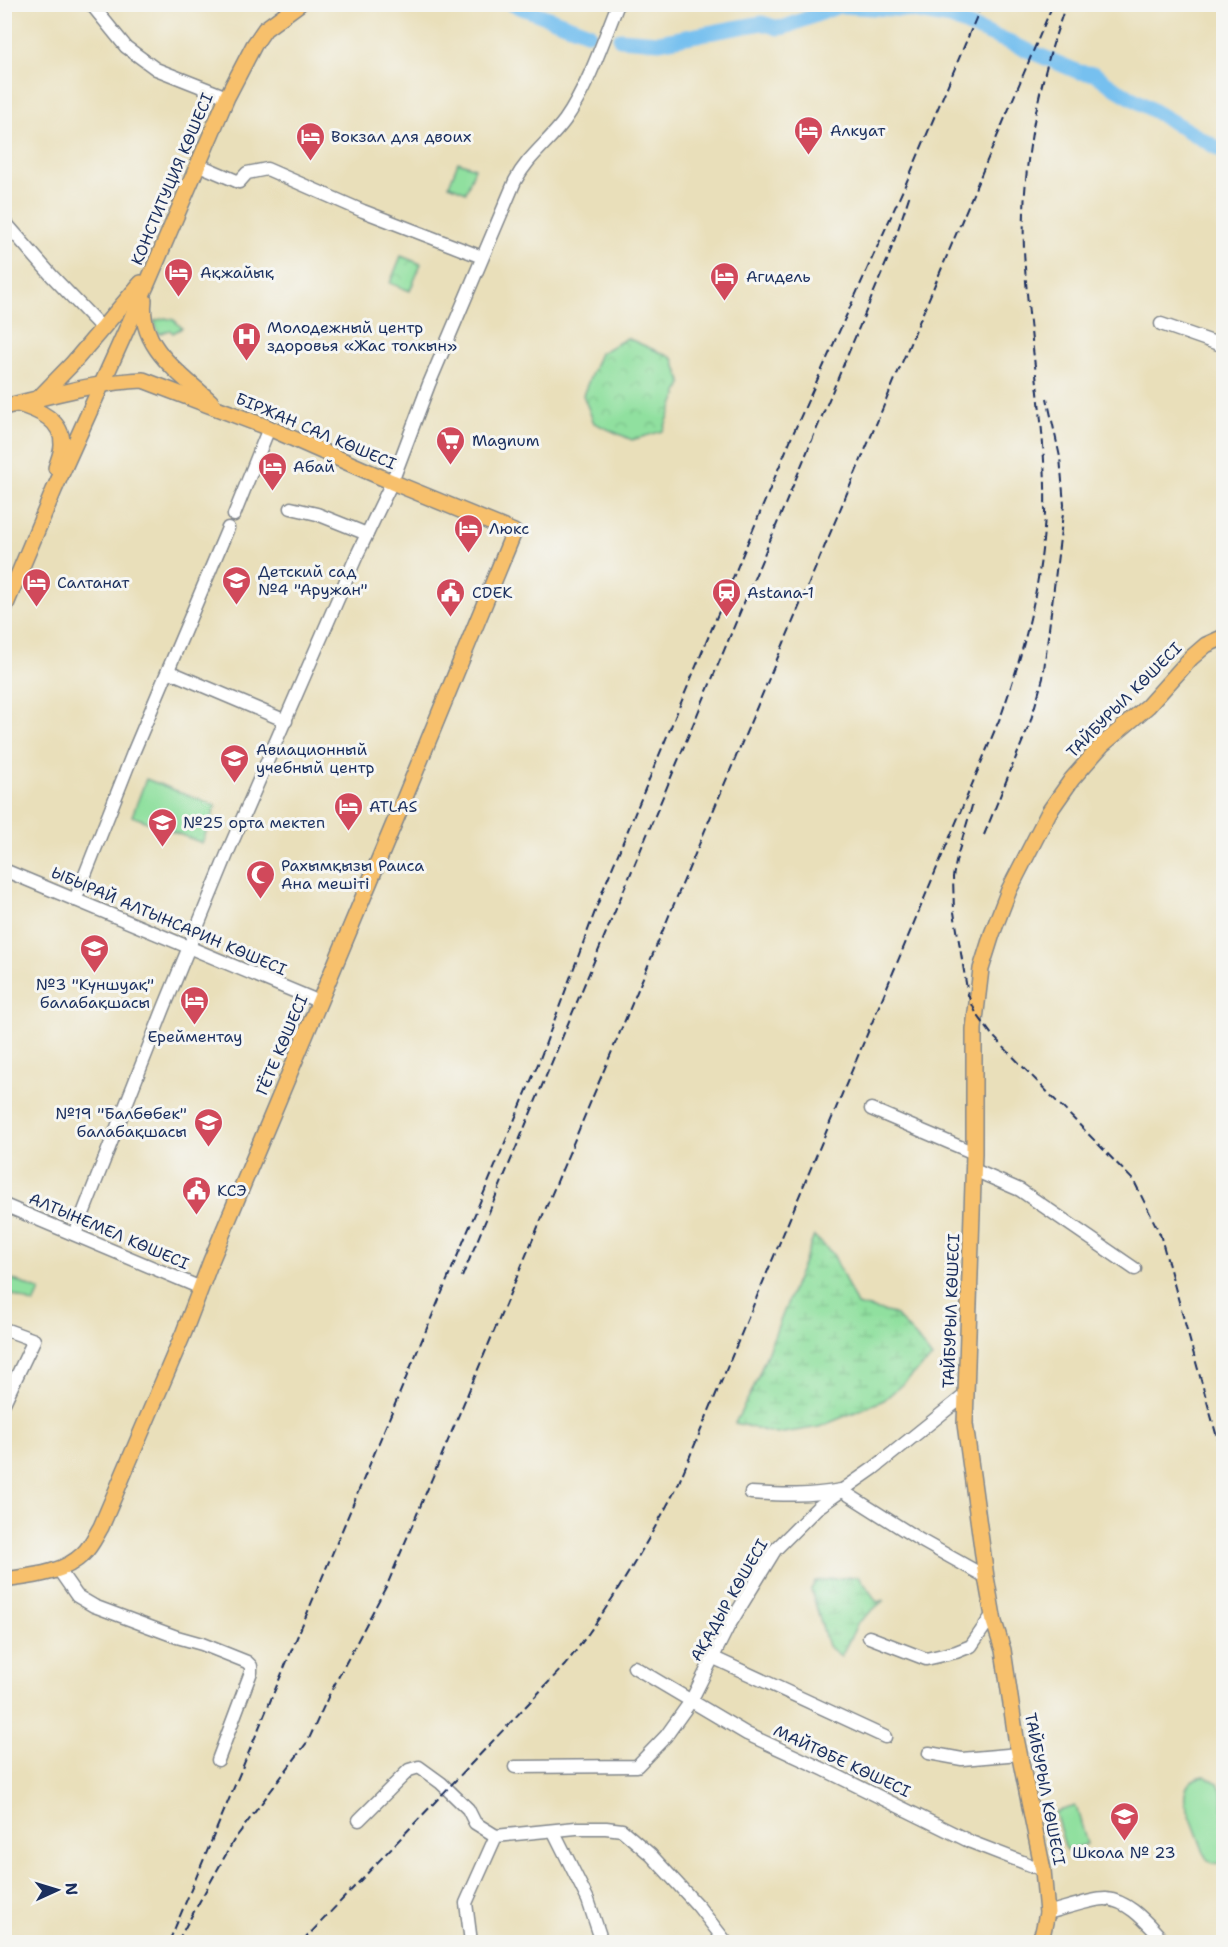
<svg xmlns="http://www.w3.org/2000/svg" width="1228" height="1947" font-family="'Shantell Sans',sans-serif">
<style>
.green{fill:#90e09f;stroke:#56887e;stroke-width:1.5}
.wetland{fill:url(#wetland-marsh);stroke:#56887e;stroke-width:1.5}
.park{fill:url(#park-crowns);stroke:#56887e;stroke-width:1.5}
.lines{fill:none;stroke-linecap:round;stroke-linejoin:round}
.river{stroke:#76c0ef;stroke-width:15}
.minor-casing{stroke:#82878c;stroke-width:15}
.major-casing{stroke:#82878c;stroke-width:18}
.minor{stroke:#fff;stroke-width:12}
.major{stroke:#f7c06c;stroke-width:15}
.rail{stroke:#1b2f5e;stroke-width:2;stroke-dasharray:9 4.5;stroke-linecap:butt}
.labels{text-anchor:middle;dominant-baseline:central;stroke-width:6;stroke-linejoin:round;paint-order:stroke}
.poi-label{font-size:16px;fill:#1b2f5e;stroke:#f6f6f2;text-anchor:start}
.street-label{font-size:16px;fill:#1b2f5e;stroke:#f6f6f2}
</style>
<defs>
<pattern id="wetland-marsh" width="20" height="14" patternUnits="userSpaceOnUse" patternTransform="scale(1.5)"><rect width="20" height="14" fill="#90e09f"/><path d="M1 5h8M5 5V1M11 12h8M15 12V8" fill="none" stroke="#7cc08b"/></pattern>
<pattern id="park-crowns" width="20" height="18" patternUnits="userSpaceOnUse" patternTransform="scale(1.5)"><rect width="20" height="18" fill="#90e09f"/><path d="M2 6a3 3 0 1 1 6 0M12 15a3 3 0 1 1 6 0" fill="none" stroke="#7cc08b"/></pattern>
</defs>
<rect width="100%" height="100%" fill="#f6f6f2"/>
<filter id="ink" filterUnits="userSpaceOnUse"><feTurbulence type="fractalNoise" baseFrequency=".0167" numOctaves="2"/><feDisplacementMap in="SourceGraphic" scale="12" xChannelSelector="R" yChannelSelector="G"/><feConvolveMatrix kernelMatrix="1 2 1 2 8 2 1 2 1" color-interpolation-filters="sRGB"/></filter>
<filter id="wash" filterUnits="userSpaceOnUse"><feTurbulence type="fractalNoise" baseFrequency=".008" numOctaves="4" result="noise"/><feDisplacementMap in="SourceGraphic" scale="24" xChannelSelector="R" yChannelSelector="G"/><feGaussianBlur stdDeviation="1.35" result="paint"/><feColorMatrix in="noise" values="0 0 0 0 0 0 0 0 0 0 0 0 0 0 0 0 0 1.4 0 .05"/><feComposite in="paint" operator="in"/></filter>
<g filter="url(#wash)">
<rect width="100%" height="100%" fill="#e9dfba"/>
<g class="green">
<polygon points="458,162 475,168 466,192 449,185"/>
<polygon points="165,318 174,320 182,328 173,333 170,330 159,334 154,321"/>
<polygon points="146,779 216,806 202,843 132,816"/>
<polygon points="12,1279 40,1291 34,1304 6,1292"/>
<path d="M1205 1776 1218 1783 1223 1794V1864L1212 1863 1206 1858 1185 1802C1183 1787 1190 1778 1205 1776Z"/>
<polygon points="1076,1806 1087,1844 1066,1850 1055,1812"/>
</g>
<g class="wetland">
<polygon points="814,1236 833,1254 857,1305 894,1314 917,1338 932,1358 884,1400 819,1427 777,1434 735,1423 753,1389"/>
<polygon points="859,1576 877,1602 884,1600 858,1623 841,1656 828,1646 811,1589 816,1581"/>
</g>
<g class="park">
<polygon points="401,256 421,264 410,291 390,283"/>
<polygon points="627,338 673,358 682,383 663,431 632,440 594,423 583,395 600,353"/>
</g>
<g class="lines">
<g class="river">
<polyline points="511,4 589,33"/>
<polyline points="620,39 659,42 762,23 778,28 785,27 839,6 907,10 951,18 1079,72 1095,74 1113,87 1224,152"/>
</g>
</g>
</g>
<g filter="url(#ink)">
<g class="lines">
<defs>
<g id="minor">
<polyline points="91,4 126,47 156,69 227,97"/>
<polyline points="197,164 239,182 247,173 267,169 363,211 482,257"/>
<polyline points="4,221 52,276 103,329"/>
<polyline points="1161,324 1224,346"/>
<polyline points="291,508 317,514 367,534"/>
<polyline points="234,515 269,428"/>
<polyline points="168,671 286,721"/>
<polyline points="4,870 320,1002"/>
<polyline points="75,900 133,753 228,528"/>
<polyline points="871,1109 974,1153"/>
<polyline points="974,1170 1020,1190 1135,1269"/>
<polyline points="4,1205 201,1288"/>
<path d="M75 1234 164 1008 230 847 357 555 392 482 429 384 515 181C528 156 549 142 565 120 588 87 603 41 618 4"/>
<polyline points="4,1329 34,1340 4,1403"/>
<path d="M751 1493C782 1495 810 1496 841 1490L920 1540 986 1577"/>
<polyline points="59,1570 77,1596 94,1606 177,1637 202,1644 247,1662 251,1666 251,1672 218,1760"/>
<polyline points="869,1637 926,1659 956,1652 971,1646 993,1614"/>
<polyline points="714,1658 885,1737"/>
<polyline points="634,1667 747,1734 825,1770 971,1842 1043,1870"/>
<polyline points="929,1753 962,1759 1019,1754"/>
<polyline points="515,1767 637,1766 666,1736 691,1701 728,1627 775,1550 817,1508 874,1468 965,1395"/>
<polyline points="359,1820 409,1770 419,1767 441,1783 468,1809 475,1823 496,1836"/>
<polyline points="554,1832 588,1900 602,1942"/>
<path d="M1047 1913C1061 1910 1093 1898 1106 1899 1131 1901 1149 1926 1165 1942"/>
<polyline points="471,1942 466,1903 496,1836 576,1828 606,1828 622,1830 651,1855 698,1906 726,1942"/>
</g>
<g id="major">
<path d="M144 300C138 347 180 373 211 402"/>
<polyline points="37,400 72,364 141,283"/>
<path d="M18 404C38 410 63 420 62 445 62 453 58 461 56 468"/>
<path d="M4 407C46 397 101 381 143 380L269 428 392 482 514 532 403 802 211 1261 184 1332 101 1527C96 1535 91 1547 83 1554 63 1574 31 1576 4 1580"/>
<polyline points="4,609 54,490 147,284 227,97 254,45 265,29 299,4"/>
<polyline points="1038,1942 1043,1932 1047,1913 1043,1870 1016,1738 1003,1650 994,1622 986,1577 965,1424 974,1153 974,1029 981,969 992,934 1009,890 1049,812 1072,779 1102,745 1148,706 1191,658 1206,645 1224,637"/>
</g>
</defs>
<use href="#minor" class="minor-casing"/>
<use href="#major" class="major-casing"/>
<use href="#minor" class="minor"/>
<use href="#major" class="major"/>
<g class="rail">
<polyline points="972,806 957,857 953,877 954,912 968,995 976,1013 992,1035 1134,1181 1160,1234 1224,1462"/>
<polyline points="984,835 1030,723 1043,678 1064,505 1060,457 1047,398"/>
<polyline points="462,1277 889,256 910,194"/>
<polyline points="169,1942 538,1064 603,890 792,436 911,172 982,4"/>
<polyline points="177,1942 234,1840 308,1741 329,1695 388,1583 1053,4"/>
<path d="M302 1942 565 1665C608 1610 644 1549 677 1487L1002 713C1025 648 1042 581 1045 513 1047 424 1028 338 1024 250 1021 165 1038 84 1066 4"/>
</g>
</g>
</g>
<defs>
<symbol id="hotel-pin" viewBox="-11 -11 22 30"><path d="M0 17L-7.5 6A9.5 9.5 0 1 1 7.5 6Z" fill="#d1495b" stroke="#f6f6f2"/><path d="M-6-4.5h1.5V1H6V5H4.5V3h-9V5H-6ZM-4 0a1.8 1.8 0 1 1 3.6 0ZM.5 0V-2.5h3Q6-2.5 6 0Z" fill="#fff"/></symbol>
<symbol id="hospital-pin" viewBox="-11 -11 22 30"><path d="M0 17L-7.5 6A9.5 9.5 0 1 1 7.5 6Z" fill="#d1495b" stroke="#f6f6f2"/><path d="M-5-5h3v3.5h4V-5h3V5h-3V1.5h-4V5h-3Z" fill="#fff"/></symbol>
<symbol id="supermarket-pin" viewBox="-11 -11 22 30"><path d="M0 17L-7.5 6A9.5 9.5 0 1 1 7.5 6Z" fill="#d1495b" stroke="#f6f6f2"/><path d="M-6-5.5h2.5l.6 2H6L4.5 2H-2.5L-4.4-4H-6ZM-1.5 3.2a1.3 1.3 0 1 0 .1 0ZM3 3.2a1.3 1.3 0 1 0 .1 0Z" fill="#fff"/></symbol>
<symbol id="school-pin" viewBox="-11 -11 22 30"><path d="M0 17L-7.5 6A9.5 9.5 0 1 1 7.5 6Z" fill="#d1495b" stroke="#f6f6f2"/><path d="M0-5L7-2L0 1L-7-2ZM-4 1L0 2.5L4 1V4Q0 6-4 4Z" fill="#fff"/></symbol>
<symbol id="civic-pin" viewBox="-11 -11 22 30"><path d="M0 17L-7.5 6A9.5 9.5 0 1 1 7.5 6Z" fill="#d1495b" stroke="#f6f6f2"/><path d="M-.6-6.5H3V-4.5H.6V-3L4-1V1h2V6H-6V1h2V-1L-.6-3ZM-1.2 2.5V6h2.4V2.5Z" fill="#fff"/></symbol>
<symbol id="station-pin" viewBox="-11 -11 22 30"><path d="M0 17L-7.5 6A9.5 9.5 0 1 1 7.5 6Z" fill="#d1495b" stroke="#f6f6f2"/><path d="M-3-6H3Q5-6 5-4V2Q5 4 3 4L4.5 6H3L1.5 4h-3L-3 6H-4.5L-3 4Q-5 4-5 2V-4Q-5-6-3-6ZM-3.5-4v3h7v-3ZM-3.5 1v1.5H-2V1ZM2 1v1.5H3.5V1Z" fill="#fff"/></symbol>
<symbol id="university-pin" viewBox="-11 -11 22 30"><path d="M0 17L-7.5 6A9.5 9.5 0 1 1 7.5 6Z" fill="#d1495b" stroke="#f6f6f2"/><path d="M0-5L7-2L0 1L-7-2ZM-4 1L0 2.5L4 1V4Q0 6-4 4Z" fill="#fff"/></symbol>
<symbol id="mosque-pin" viewBox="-11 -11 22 30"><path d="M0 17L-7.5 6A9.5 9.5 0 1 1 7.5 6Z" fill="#d1495b" stroke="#f6f6f2"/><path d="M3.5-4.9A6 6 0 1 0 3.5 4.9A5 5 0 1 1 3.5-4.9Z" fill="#fff"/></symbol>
</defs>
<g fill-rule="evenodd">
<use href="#hotel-pin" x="792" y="114" width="33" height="45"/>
<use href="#hotel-pin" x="294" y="120" width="33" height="45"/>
<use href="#hotel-pin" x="162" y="256" width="33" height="45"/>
<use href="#hotel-pin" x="708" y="260" width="33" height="45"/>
<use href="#hospital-pin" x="230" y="320" width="33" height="45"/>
<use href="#supermarket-pin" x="434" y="424" width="33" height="45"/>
<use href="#hotel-pin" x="256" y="450" width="33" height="45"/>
<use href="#hotel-pin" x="452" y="512" width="33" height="45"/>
<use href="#school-pin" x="220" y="564" width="33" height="45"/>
<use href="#hotel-pin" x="20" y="566" width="33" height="45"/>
<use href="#civic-pin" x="434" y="576" width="33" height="45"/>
<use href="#station-pin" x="710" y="576" width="33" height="45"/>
<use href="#university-pin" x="218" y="742" width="33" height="45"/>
<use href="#hotel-pin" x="332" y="790" width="33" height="45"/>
<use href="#school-pin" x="146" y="806" width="33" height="45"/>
<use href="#mosque-pin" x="244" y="858" width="33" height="45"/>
<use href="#school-pin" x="78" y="932" width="33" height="45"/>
<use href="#hotel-pin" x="178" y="984" width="33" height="45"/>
<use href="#school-pin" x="192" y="1106" width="33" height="45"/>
<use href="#civic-pin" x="180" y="1174" width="33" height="45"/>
<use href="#school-pin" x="1108" y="1800" width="33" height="45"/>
</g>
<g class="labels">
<g class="poi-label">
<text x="830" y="130">Алкуат</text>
<text x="331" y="136">Вокзал для двоих</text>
<text x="200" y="272">Ақжайық</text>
<text x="746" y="276">Агидель</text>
<text x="267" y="327">Молодежный центр<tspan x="267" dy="18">здоровья «Жас толкын»</tspan></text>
<text x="472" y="440">Magnum</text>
<text x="293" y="466">Абай</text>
<text x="489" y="528">Люкс</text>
<text x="258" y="571">Детский сад<tspan x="258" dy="18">№4 "Аружан"</tspan></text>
<text x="57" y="582">Салтанат</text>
<text x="472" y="592">CDEK</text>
<text x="747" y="592">Astana-1</text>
<text x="256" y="749">Авиационный<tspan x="256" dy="18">учебный центр</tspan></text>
<text x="369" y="806">ATLAS</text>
<text x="183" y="822">№25 орта мектеп</text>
<text x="281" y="865">Рахымқызы Раиса<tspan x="281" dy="18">Ана мешіті</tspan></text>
<text x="95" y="984" text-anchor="middle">№3 "Күншуақ"<tspan x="95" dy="18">балабақшасы</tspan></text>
<text x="195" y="1036" text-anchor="middle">Ерейментау</text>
<text x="187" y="1113" text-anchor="end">№19 "Балбөбек"<tspan x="187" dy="18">балабақшасы</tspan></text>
<text x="217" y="1190">КСЭ</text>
<text x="1124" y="1852" text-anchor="middle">Школа № 23</text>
</g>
<g class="street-label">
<text transform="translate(172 179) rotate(-67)">КОНСТИТУЦИЯ КӨШЕСІ</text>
<text transform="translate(316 431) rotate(23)">БІРЖАН САЛ КӨШЕСІ</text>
<text transform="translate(1124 700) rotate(-45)">ТАЙБУРЫЛ КӨШЕСІ</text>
<text transform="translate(169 921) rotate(23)">ЫБЫРАЙ АЛТЫНСАРИН КӨШЕСІ</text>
<text transform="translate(282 1045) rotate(-67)">ГЁТЕ КӨШЕСІ</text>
<text transform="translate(109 1231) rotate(23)">АЛТЫНЕМЕЛ КӨШЕСІ</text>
<text transform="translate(951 1311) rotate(-88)">ТАЙБУРЫЛ КӨШЕСІ</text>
<text transform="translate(729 1600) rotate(-60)">АҚАДЫР КӨШЕСІ</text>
<text transform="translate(842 1761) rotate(25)">МАЙТӨБЕ КӨШЕСІ</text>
<text transform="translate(1045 1789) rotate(79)">ТАЙБУРЫЛ КӨШЕСІ</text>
</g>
</g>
<rect width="1228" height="1947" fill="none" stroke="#f6f6f2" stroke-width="24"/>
<g transform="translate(57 1890) rotate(86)" stroke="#f6f6f2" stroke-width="4.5" paint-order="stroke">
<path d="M0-4.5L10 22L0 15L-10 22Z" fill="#1b2f5e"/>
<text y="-9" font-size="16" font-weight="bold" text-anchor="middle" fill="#1b2f5e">N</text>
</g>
</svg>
